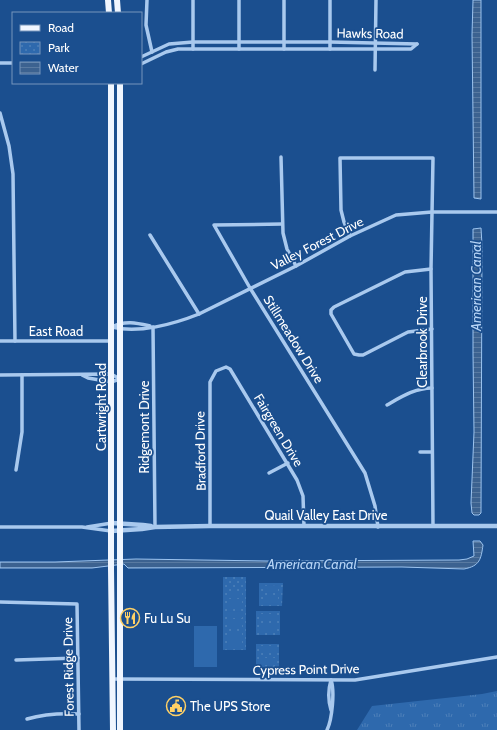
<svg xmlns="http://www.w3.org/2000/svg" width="497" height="730" font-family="Cabin,sans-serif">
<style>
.grass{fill:url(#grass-tufts)}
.park{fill:url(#park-dots)}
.pitch{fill:#2e69ad}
.water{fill:url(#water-rules);stroke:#9cc4f0}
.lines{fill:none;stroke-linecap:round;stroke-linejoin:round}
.minor{stroke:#a9c9ee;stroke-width:3.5}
.tertiary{stroke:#a9c9ee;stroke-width:4.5}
.primary{stroke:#f0f6ff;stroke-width:6}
.labels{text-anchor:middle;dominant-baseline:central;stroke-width:3.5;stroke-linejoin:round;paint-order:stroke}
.street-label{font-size:13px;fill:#fff;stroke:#1b4f8f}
.poi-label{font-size:13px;fill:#fff;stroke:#1b4f8f;text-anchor:start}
.water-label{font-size:14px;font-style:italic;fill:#b5d3f5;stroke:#1b4f8f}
</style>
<defs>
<pattern id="grass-tufts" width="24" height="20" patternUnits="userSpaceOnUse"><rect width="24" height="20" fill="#2e69ad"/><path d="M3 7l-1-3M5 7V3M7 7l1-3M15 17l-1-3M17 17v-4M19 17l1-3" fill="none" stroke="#4d80b9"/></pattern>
<pattern id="park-dots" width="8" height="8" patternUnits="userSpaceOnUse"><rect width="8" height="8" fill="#2e69ad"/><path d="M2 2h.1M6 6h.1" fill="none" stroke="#4d80b9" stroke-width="1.8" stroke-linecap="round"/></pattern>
<pattern id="water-rules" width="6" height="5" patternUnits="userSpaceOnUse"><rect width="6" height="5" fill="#3c6290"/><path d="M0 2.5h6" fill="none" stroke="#597aa1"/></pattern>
</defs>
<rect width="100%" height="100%" fill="#1b4f8f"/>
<polygon class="grass" points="497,691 497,730 357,730 372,706 482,694"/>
<g class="park">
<rect x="223" y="577" width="23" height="73"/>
<polygon points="259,583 283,583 282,606 259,606"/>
<rect x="256" y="611" width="24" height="24"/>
<rect x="256" y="644" width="23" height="23"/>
</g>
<g class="pitch">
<polygon points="278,585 278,592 263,593 263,586"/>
<rect x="227" y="591" width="15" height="7"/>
<polygon points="263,597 278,597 278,603 263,604"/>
<rect x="227" y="600" width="15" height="7"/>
<polygon points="227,611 242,612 242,618 227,618"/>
<rect x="260" y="614" width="15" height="7"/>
<rect x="227" y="621" width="15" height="7"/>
<rect x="260" y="625" width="15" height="7"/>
<rect x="194" y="626" width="23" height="41"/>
<rect x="227" y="632" width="15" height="7"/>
<polygon points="227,641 242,641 242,648 228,648"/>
<rect x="260" y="646" width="15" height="7"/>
<rect x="260" y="658" width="15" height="7"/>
</g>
<g class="water">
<polygon points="473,0 481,0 481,199 474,198 472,35"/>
<polygon points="481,228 482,245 481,513 479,515 474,515 472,513 471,503 474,432 473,353 473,229"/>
<path d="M473 541H480L483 545C481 559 480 566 464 569L402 567 128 568 124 564 92 568H0V562H55L136 559 267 561 459 560 467 559 474 556Z"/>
</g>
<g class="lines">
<g class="minor">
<polyline points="147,0 146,25 152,52"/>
<polyline points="239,0 239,49"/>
<polyline points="284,0 284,49"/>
<polyline points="330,0 330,49"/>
<polyline points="193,49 193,0"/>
<polyline points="141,57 169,44 193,42 330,42 417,44"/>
<polyline points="0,63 13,63"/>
<polyline points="141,64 166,52 178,49 411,49 417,44"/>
<polyline points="375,70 376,0"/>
<polyline points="0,113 9,146 13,174 15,341"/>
<polyline points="281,157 283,233 287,249 296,266"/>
<polyline points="282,224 214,225 250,288 365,473 375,506 378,527"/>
<polyline points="150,235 199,314"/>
<polyline points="350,236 344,222 341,210 340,158 433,158 431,269 433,526"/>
<polyline points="431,269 405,272 334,307 331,310 331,314 354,354 359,355 363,355 408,332 432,329"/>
<path d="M112 327C138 334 174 324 199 314L296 266 350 236 396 215 432 212H497"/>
<path d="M112 327C125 320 137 323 150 326"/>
<polyline points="153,327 155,527"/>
<polyline points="0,341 112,341"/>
<polyline points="0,375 111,374 120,379"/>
<polyline points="82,375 88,378 111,382 120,379"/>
<path d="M387 405C401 397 415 388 432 388"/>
<polyline points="420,452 432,452"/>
<polyline points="16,470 22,432 22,375"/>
<polyline points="269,473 288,463"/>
<polyline points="210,526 210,382 216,371 226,367 230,369 297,480 303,496 304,526"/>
<polyline points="0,527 82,527 111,531"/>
<polyline points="87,527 112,523"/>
<polyline points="0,602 77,604 79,730"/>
<polyline points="16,660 78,658"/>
<polyline points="113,679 355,680 497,657"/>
<path d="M331 710C328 700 328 690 331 680"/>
<path d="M27 719C44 714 60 713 79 714"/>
<path d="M327 730C332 720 335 691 331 680"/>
</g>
<g class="tertiary">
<polyline points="112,523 143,525 151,526"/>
<polyline points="111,531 142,529 155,527 210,526 497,526"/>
</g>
<g class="primary">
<polyline points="108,0 109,13"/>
<polyline points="117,0 118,13"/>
<polyline points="111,83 111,569 113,730"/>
<polyline points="120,83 120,730"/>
</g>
</g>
<defs>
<symbol id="restaurant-ring" viewBox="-11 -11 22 22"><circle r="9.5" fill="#1b4f8f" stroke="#ffd166" stroke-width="1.5"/><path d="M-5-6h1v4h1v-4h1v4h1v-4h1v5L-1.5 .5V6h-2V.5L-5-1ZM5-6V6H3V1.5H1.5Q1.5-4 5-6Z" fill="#ffd166"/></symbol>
<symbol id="civic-ring" viewBox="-11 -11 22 22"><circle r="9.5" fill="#1b4f8f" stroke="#ffd166" stroke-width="1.5"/><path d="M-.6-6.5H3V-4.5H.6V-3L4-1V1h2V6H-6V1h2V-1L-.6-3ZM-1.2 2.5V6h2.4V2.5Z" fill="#ffd166"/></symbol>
</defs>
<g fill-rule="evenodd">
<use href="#restaurant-ring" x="119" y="607" width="22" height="22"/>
<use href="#civic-ring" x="165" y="695" width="22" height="22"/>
</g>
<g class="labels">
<g class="street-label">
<text transform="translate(370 33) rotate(1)">Hawks Road</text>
<text transform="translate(317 243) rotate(-27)">Valley Forest Drive</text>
<text x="56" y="331">East Road</text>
<text transform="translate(294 339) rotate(58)">Stillmeadow Drive</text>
<text transform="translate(422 342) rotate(-90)">Clearbrook Drive</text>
<text transform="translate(101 407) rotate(-90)">Cartwright Road</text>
<text transform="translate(144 427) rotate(-90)">Ridgemont Drive</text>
<text transform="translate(279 430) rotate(59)">Fairgreen Drive</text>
<text transform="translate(200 451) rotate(-91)">Bradford Drive</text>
<text x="326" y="515">Quail Valley East Drive</text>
<text transform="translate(68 667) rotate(-91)">Forest Ridge Drive</text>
<text transform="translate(306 669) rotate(-1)">Cypress Point Drive</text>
</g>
<g class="poi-label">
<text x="144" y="618">Fu Lu Su</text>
<text x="190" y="706">The UPS Store</text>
</g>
<g class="water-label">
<text transform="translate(476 286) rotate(-90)">American Canal</text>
<text x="312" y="564">American Canal</text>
</g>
</g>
<rect x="12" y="12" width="130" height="72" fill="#1b4f8f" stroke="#7695bc"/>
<rect x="20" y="25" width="20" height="6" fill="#f0f6ff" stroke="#7695bc"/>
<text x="48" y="32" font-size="12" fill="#ffffff">Road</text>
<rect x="20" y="42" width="20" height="12" fill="url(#park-dots)" stroke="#7695bc"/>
<text x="48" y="52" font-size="12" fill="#ffffff">Park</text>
<rect x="20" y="62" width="20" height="12" fill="url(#water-rules)" stroke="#7695bc"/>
<text x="48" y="72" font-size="12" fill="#ffffff">Water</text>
</svg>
